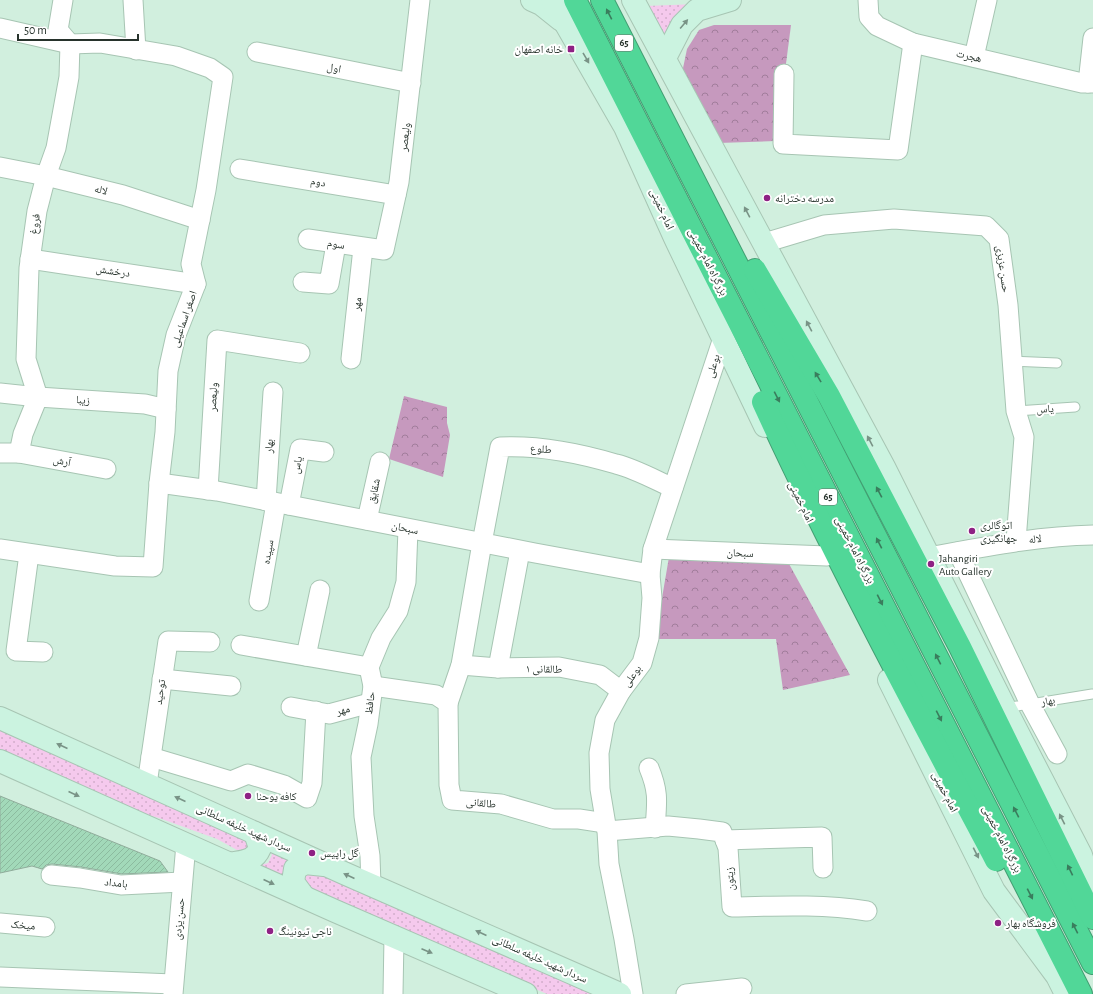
<svg xmlns="http://www.w3.org/2000/svg" width="1093" height="994" font-family="'Alegreya Sans','Noto Naskh Arabic',sans-serif">
<style>
.grass{fill:url(#grass-dots)}
.forest{fill:url(#forest-crowns)}
.building{fill:url(#building-hatch);stroke:#90ac9b}
.lines{fill:none;stroke-linecap:round;stroke-linejoin:round}
.lane-casing{stroke:#a7c5b3;stroke-width:11}
.street-casing{stroke:#a7c5b3;stroke-width:21}
.secondary-casing{stroke:#a7c5b3;stroke-width:24}
.highway-casing{stroke:#429e72;stroke-width:24}
.lane{stroke:#fff;stroke-width:9}
.street{stroke:#fff;stroke-width:19}
.secondary{stroke:#cbf3e0;stroke-width:22}
.highway{stroke:#51d798;stroke-width:22}
.oneway{fill:#3a7d5d}
.oneway2{fill:#799386}
.poi-dot{fill:#8e2184;stroke:#fff;stroke-width:1.5}
.labels{text-anchor:middle;dominant-baseline:central;stroke-width:4;stroke-linejoin:round;paint-order:stroke}
.shield{fill:#fff;stroke:#68706b;stroke-width:1}
.shield-label{font-size:10px;font-weight:bold;fill:#27332c}
.poi-label{font-size:11px;fill:#27332c;stroke:#fff;text-anchor:start}
.street-label{font-size:11px;fill:#27332c;stroke:#fff}
</style>
<defs>
<pattern id="grass-dots" width="8" height="8" patternUnits="userSpaceOnUse"><rect width="8" height="8" fill="#f5c9ed"/><path d="M2 2h.1M6 6h.1" fill="none" stroke="#d2adcb" stroke-width="1.8" stroke-linecap="round"/></pattern>
<pattern id="forest-crowns" width="20" height="18" patternUnits="userSpaceOnUse"><rect width="20" height="18" fill="#c699be"/><path d="M2 6a3 3 0 1 1 6 0M12 15a3 3 0 1 1 6 0" fill="none" stroke="#a17d9b"/></pattern>
<pattern id="building-hatch" width="6" height="6" patternUnits="userSpaceOnUse"><rect width="6" height="6" fill="#a2d9b9"/><path d="M-1 1l2-2M0 6l6-6M5 7l2-2" fill="none" stroke="#8cbb9f"/></pattern>
</defs>
<rect width="100%" height="100%" fill="#d1efde"/>
<g class="grass">
<polygon points="697,4 671,22 663,42 646,6"/>
<polygon points="0,726 246,836 251,844 247,849 237,850 217,839 159,818 124,809 0,752"/>
<polygon points="268,844 299,861 286,880 257,866 268,863 272,855"/>
<polygon points="310,870 330,877 605,994 547,994 307,889 303,878"/>
</g>
<g class="forest">
<polygon points="714,25 791,25 776,141 718,143 682,73 687,49 699,30"/>
<polygon points="404,396 447,407 447,423 450,435 443,477 389,459"/>
<polygon points="669,557 788,562 850,675 783,690 776,639 655,639"/>
</g>
<polygon class="building" points="0,796 160,861 168,872 122,874 81,867 52,864 46,865 42,869 32,866 0,873"/>
<g class="lines">
<defs>
<g id="lane">
<polyline points="1012,361 1057,363"/>
<polyline points="1016,411 1075,407"/>
<polyline points="1005,708 1092,694"/>
</g>
<g id="street">
<polyline points="133,0 136,50"/>
<polyline points="868,0 869,17 877,26 913,43 1082,83 1093,83"/>
<polyline points="0,28 70,44 100,43 176,56 210,68 223,77 206,190 191,264 196,284 176,335 168,371 165,432 159,483 153,567 115,566 0,549"/>
<polyline points="257,52 411,83"/>
<polyline points="974,57 987,0"/>
<polyline points="784,74 783,144 898,150 913,43"/>
<polyline points="1088,83 1093,38"/>
<polyline points="0,167 46,176 123,195 200,220"/>
<polyline points="240,169 396,195"/>
<polyline points="308,239 384,250 399,182 420,0"/>
<polyline points="764,243 824,225 894,219 986,226 999,239 1008,305 1016,411 1024,437 1016,541"/>
<polyline points="30,259 196,284"/>
<polyline points="303,282 329,284 336,244"/>
<polyline points="351,359 363,248"/>
<polyline points="0,393 38,397 145,404 166,409"/>
<polyline points="0,453 19,453 106,469"/>
<polyline points="19,453 23,434 38,397 26,359 29,268 37,211 46,176 56,148 69,77 70,44 58,30 63,0"/>
<polyline points="159,483 217,491 535,553 650,574"/>
<polyline points="208,490 217,340 300,353"/>
<polyline points="266,501 273,392"/>
<polyline points="289,505 300,449 324,452"/>
<polyline points="367,520 380,462"/>
<polyline points="653,549 827,556"/>
<polyline points="958,552 1030,704 1057,754"/>
<polyline points="29,554 16,651 43,652"/>
<path d="M929 557C984 547 1038 536 1093 535"/>
<polyline points="259,601 276,503"/>
<polyline points="241,645 369,667"/>
<polyline points="306,656 320,590"/>
<polyline points="461,665 498,668 559,667 600,675 621,691"/>
<polyline points="498,668 520,551"/>
<polyline points="162,679 231,686"/>
<polyline points="373,686 436,695 448,703 449,785 452,800 501,804 553,819 579,819 605,823"/>
<path d="M448 703 461 665 482 543 500 447C539 445 579 453 616 464 636 469 655 480 673 488"/>
<polyline points="291,707 329,714 370,703"/>
<polyline points="151,757 231,781 248,774 284,785 307,798 312,783 316,711"/>
<path d="M649 768C659 792 657 802 655 828"/>
<polyline points="147,784 168,641 210,642"/>
<path d="M607 831 668 826 699 829 722 832 728 848 732 907C778 906 822 904 867 911"/>
<polyline points="725,840 822,837 823,868"/>
<polyline points="51,875 80,878 121,885 182,882"/>
<polyline points="371,885 370,856 364,816 361,757 368,724 373,686 369,667 381,638 398,611 406,582 408,529"/>
<polyline points="0,923 45,927"/>
<polyline points="0,977 173,984"/>
<polyline points="173,994 186,844"/>
<polyline points="393,994 394,937"/>
<polyline points="633,994 624,939 609,864 607,831 600,789 599,753 605,720 621,691 642,663 649,638 652,598 650,574 653,549 723,338"/>
<polyline points="686,994 742,988"/>
</g>
<g id="secondary">
<polyline points="532,0 541,4 561,20"/>
<polyline points="552,0 625,127 675,238 765,426"/>
<polyline points="633,0 884,467 1005,708 1081,855 1093,893"/>
<polyline points="665,58 682,25 697,10 730,0"/>
<polyline points="889,680 994,891 1057,976 1066,994"/>
<polyline points="0,718 346,874 620,994"/>
<polyline points="0,761 335,911 526,994"/>
<path d="M230 864C244 861 254 862 260 848L255 833"/>
<polyline points="304,897 293,882 295,869 305,863 324,865"/>
</g>
<g id="highway">
<polyline points="575,0 1081,994"/>
<polyline points="602,0 1093,963"/>
<polyline points="755,270 829,396 960,647 1093,918"/>
<path d="M763 402C835 558 916 709 996 860"/>
</g>
</defs>
<use href="#lane" class="lane-casing"/>
<use href="#street" class="street-casing"/>
<use href="#secondary" class="secondary-casing"/>
<use href="#highway" class="highway-casing"/>
<use href="#lane" class="lane"/>
<use href="#street" class="street"/>
<use href="#secondary" class="secondary"/>
<use href="#highway" class="highway"/>
</g>
<defs><path id="oneway-solid" d="M-6-.8H1V-3.2L6.5 0L1 3.2V.8H-6Z"/></defs>
<g class="oneway">
<use href="#oneway-solid" transform="translate(609 14) rotate(-117)"/>
<use href="#oneway-solid" transform="translate(818 377) rotate(-121)"/>
<use href="#oneway-solid" transform="translate(777 397) rotate(63)"/>
<use href="#oneway-solid" transform="translate(879 492) rotate(-118)"/>
<use href="#oneway-solid" transform="translate(879 543) rotate(-117)"/>
<use href="#oneway-solid" transform="translate(880 600) rotate(63)"/>
<use href="#oneway-solid" transform="translate(938 659) rotate(-117)"/>
<use href="#oneway-solid" transform="translate(939 716) rotate(63)"/>
<use href="#oneway-solid" transform="translate(1016 812) rotate(-117)"/>
<use href="#oneway-solid" transform="translate(1070 870) rotate(-116)"/>
<use href="#oneway-solid" transform="translate(1030 894) rotate(63)"/>
<use href="#oneway-solid" transform="translate(1075 928) rotate(-117)"/>
</g>
<g class="oneway2">
<use href="#oneway-solid" transform="translate(684 24) rotate(-50)"/>
<use href="#oneway-solid" transform="translate(586 58) rotate(60)"/>
<use href="#oneway-solid" transform="translate(747 212) rotate(-118)"/>
<use href="#oneway-solid" transform="translate(809 326) rotate(-118)"/>
<use href="#oneway-solid" transform="translate(870 441) rotate(-118)"/>
<use href="#oneway-solid" transform="translate(62 746) rotate(-156)"/>
<use href="#oneway-solid" transform="translate(74 794) rotate(24)"/>
<use href="#oneway-solid" transform="translate(180 799) rotate(-156)"/>
<use href="#oneway-solid" transform="translate(1062 819) rotate(-117)"/>
<use href="#oneway-solid" transform="translate(976 853) rotate(63)"/>
<use href="#oneway-solid" transform="translate(349 876) rotate(-156)"/>
<use href="#oneway-solid" transform="translate(269 882) rotate(24)"/>
<use href="#oneway-solid" transform="translate(481 933) rotate(-156)"/>
<use href="#oneway-solid" transform="translate(427 951) rotate(23)"/>
</g>
<g class="poi-dot">
<rect x="567" y="45" width="8" height="8" rx="2"/>
<circle cx="767" cy="198" r="4"/>
<circle cx="972" cy="531" r="4"/>
<circle cx="931" cy="564" r="4"/>
<circle cx="248" cy="796" r="4"/>
<circle cx="312" cy="853" r="4"/>
<circle cx="998" cy="923" r="4"/>
<circle cx="270" cy="931" r="4"/>
</g>
<g class="labels">
<g class="shield">
<rect x="615" y="35" width="18" height="16" rx="3"/>
<rect x="819" y="489" width="18" height="16" rx="3"/>
</g>
<g class="shield-label">
<text x="624" y="43">65</text>
<text x="828" y="497">65</text>
</g>
<g class="poi-label">
<text x="563" y="49" text-anchor="end">خانه اصفهان</text>
<text x="775" y="198">مدرسه دخترانه</text>
<text x="980" y="525">اتوگالری<tspan x="980" dy="13">جهانگیری</tspan></text>
<text x="939" y="558">Jahangiri<tspan x="939" dy="13">Auto Gallery</tspan></text>
<text x="256" y="796">کافه یوحنا</text>
<text x="320" y="853">گل راپیس</text>
<text x="1006" y="923">فروشگاه بهار</text>
<text x="278" y="931">ناجی‌ تیونینگ</text>
</g>
<g class="street-label">
<text transform="translate(969 56) rotate(13)">هجرت</text>
<text transform="translate(334 68) rotate(11)">اول</text>
<text transform="translate(405 137) rotate(-83)">ولیعصر</text>
<text transform="translate(318 182) rotate(9)">دوم</text>
<text transform="translate(101 190) rotate(14)">لاله</text>
<text transform="translate(662 209) rotate(66)">امام خمینی</text>
<text transform="translate(35 224) rotate(-82)">فروغ</text>
<text transform="translate(336 244) rotate(9)">سوم</text>
<text transform="translate(708 262) rotate(63)">بزرگراه امام خمینی</text>
<text transform="translate(1003 269) rotate(82)">حسن عزیزی</text>
<text transform="translate(113 271) rotate(8)">درخشش</text>
<text transform="translate(357 304) rotate(-84)">مهر</text>
<text transform="translate(184 319) rotate(-71)">اصغر اسماعیلی</text>
<text transform="translate(713 366) rotate(-72)">بوعلی</text>
<text transform="translate(213 397) rotate(-87)">ولیعصر</text>
<text transform="translate(83 400) rotate(4)">زیبا</text>
<text transform="translate(1045 409) rotate(-4)">یاس</text>
<text transform="translate(269 446) rotate(-86)">بهار</text>
<text transform="translate(541 449) rotate(5)">طلوع</text>
<text transform="translate(62 461) rotate(11)">آرش</text>
<text transform="translate(297 465) rotate(-79)">یاس</text>
<text transform="translate(374 491) rotate(-78)">شقایق</text>
<text transform="translate(801 502) rotate(64)">امام خمینی</text>
<text transform="translate(405 528) rotate(12)">سبحان</text>
<text transform="translate(1035 539) rotate(-6)">لاله</text>
<text transform="translate(855 550) rotate(63)">بزرگراه امام خمینی</text>
<text transform="translate(268 552) rotate(-80)">سپیده</text>
<text transform="translate(740 553) rotate(2)">سبحان</text>
<text transform="translate(544 669) rotate(1)">طالقانی ۱</text>
<text transform="translate(632 676) rotate(-54)">بوعلی</text>
<text transform="translate(160 692) rotate(-82)">توحید</text>
<text transform="translate(1048 701) rotate(-9)">بهار</text>
<text transform="translate(370 703) rotate(-83)">حافظ</text>
<text transform="translate(343 710) rotate(-15)">مهر</text>
<text transform="translate(945 792) rotate(63)">امام خمینی</text>
<text transform="translate(481 803) rotate(5)">طالقانی</text>
<text transform="translate(244 828) rotate(24)">سردار شهید خلیفه سلطانی</text>
<text transform="translate(1002 839) rotate(63)">بزرگراه امام خمینی</text>
<text transform="translate(730 879) rotate(-94)">زیتون</text>
<text transform="translate(116 883) rotate(6)">بامداد</text>
<text transform="translate(179 919) rotate(-85)">حسن یزدی</text>
<text transform="translate(23 925) rotate(5)">میخک</text>
<text transform="translate(540 959) rotate(24)">سردار شهید خلیفه سلطانی</text>
</g>
</g>
<path d="M18 34v6h120v-6" fill="none" stroke="#27332c" stroke-width="2"/>
<text x="24" y="34" font-size="12" fill="#27332c" stroke="#ffffff" stroke-width="3" paint-order="stroke">50 m</text>
</svg>
